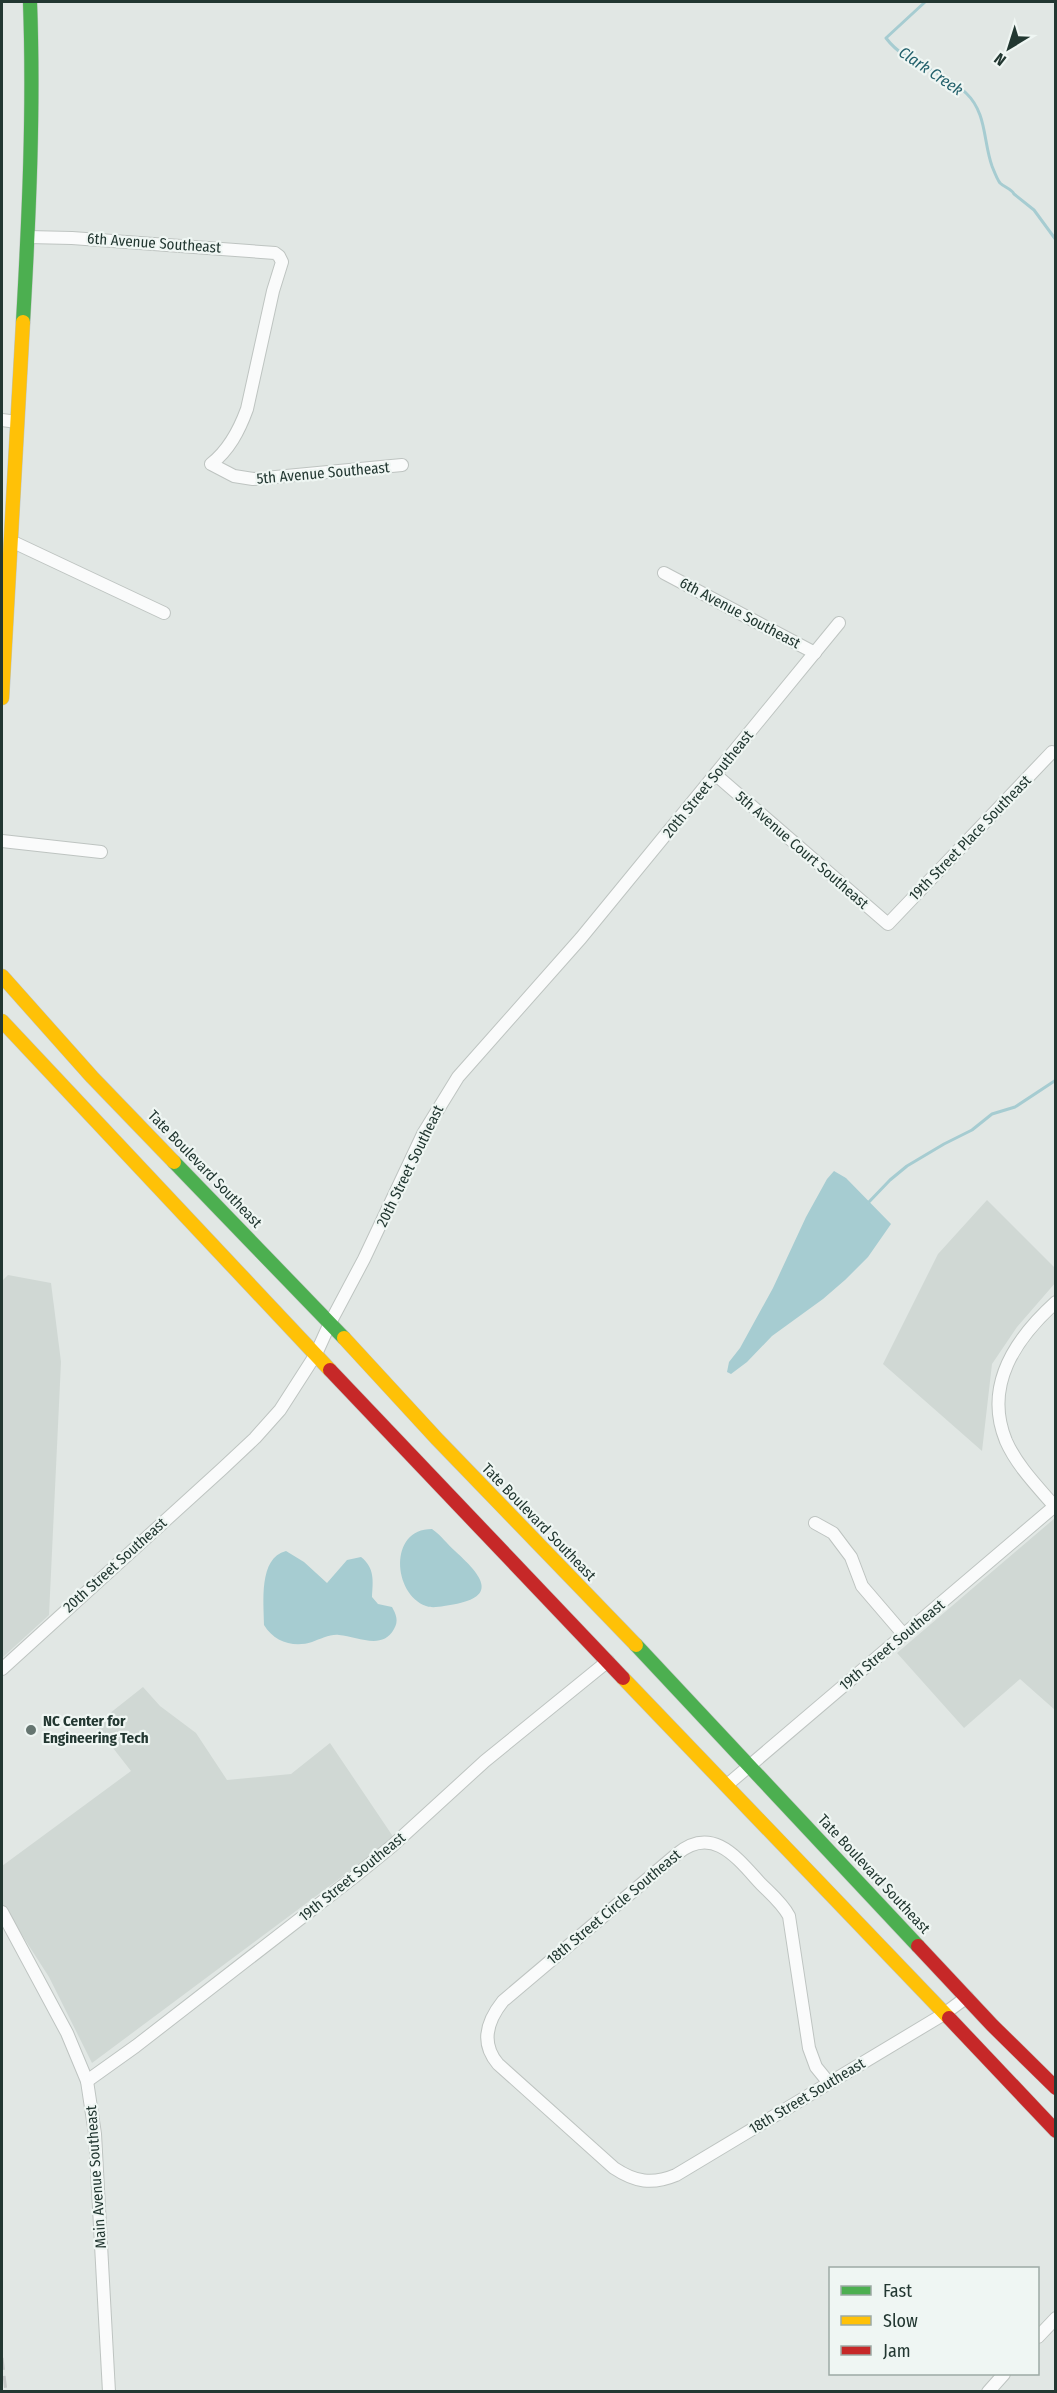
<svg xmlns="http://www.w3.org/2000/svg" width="1057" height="2393" font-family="'Fira Sans Condensed',sans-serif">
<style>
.built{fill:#d0d8d4}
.water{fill:#a6ccd1}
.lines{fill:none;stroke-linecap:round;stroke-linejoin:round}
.stream{stroke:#a6ccd1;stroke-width:3}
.street-casing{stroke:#bec4c1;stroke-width:14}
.fast-casing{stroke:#bec4c1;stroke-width:15}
.slow-casing{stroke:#bec4c1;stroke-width:15}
.jam-casing{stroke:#bec4c1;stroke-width:15}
.street{stroke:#fafbfb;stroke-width:12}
.fast{stroke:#4caf50;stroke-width:14}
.slow{stroke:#ffc107;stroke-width:14}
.jam{stroke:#c62828;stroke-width:14}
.rail{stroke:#c6c9c8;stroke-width:3;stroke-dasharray:12 6;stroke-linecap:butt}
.poi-dot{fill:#657570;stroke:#eff6f3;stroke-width:2}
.labels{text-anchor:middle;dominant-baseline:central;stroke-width:4.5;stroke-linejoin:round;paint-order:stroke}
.street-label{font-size:15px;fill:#223731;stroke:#eff6f3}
.poi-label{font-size:15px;font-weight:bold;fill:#223731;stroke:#eff6f3;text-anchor:start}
.water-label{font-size:16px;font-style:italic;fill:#23616c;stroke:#eff6f3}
</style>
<rect width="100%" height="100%" fill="#e1e7e4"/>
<g class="built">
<polygon points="987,1200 1055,1268 1056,1282 1017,1327 992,1364 982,1451 883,1364 938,1254"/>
<polygon points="8,1275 51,1283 61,1362 49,1615 2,1658 2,1281"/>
<polygon points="1055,1518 1055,1710 1020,1679 964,1728 897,1653"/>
<polygon points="143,1687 160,1706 196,1733 227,1780 291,1774 330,1743 394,1838 92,2063 49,1977 2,1904 2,1866 131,1771 95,1725"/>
</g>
<g class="water">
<polygon points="834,1171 846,1178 891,1224 868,1257 845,1280 823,1299 772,1336 747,1362 731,1374 727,1372 729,1362 740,1348 773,1288 806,1217 827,1179"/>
<path d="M432 1529C441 1535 447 1544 455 1551 487 1580 498 1599 444 1606 438 1607 431 1608 426 1606 393 1594 388 1529 432 1529Z"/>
<path d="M286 1551 304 1562 327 1583 347 1560 361 1557C375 1568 373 1581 372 1597L378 1604 392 1607C396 1614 399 1621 394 1629 382 1651 357 1636 339 1635 330 1634 321 1639 312 1642 294 1648 274 1642 264 1625 264 1603 258 1558 286 1551Z"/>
</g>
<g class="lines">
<g class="stream">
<path d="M925 2 886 38C906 65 942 69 966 93 987 113 983 141 992 166 994 171 997 179 1000 183 1005 188 1011 188 1014 194L1034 210 1056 240"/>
<polyline points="867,1204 890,1180 907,1166 944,1144 972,1130 992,1114 1015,1107 1056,1080"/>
</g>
<defs>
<g id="street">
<path d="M28 237 72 238 275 253 279 256 282 262 273 291 247 409C239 431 229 450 211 464L234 476 253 479 402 465"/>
<polyline points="2,420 17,422"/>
<polyline points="11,541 164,613"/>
<polyline points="664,573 815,653"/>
<polyline points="716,775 888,924 1052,752"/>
<polyline points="2,841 101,852"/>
<path d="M1056 1302C1016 1338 983 1385 1006 1441 1017 1466 1038 1487 1056 1508"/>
<polyline points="815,1523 833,1533 851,1557 862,1586 904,1635"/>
<polyline points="2,1669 222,1469 255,1438 280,1410 316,1354 330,1323 364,1259 423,1134 458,1077 581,938 839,623"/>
<polyline points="727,1785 1056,1505"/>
<polyline points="2,1912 67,2033 87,2081 95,2134 109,2392"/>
<polyline points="87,2081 136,2046 354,1877 392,1846 485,1761 608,1661"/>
<path d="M829 2083 816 2067 809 2048 789 1916C782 1903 771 1894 761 1884 738 1859 713 1824 677 1854L503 2001C487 2021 480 2043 498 2064L614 2168C635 2182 652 2185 676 2175L944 2014 967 1997"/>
<polyline points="1038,2337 1056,2318"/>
<polyline points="988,2392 1004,2374"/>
</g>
<g id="fast">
<path d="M23 322C29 216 34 109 30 2"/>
<polyline points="174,1162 344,1338"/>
<polyline points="636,1645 918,1946"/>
</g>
<g id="slow">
<polyline points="2,698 23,322"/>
<polyline points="2,976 92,1077 174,1162"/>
<polyline points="2,1021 330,1370"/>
<polyline points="344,1338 437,1439 636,1645"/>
<polyline points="623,1678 949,2018"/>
</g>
<g id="jam">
<polyline points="330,1370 623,1678"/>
<polyline points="918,1946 992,2025 1056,2088"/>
<polyline points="949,2018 1056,2131"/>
</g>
</defs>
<use href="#street" class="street-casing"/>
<use href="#fast" class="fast-casing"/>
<use href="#slow" class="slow-casing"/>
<use href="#jam" class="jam-casing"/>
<use href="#street" class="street"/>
<use href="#fast" class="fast"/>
<use href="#slow" class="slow"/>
<use href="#jam" class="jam"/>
<polyline class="rail" points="2,2358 6,2392"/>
</g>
<circle class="poi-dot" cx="31" cy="1730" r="6"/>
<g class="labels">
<g class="street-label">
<text transform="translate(154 243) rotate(4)">6th Avenue Southeast</text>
<text transform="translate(323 473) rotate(-5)">5th Avenue Southeast</text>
<text transform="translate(740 613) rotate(28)">6th Avenue Southeast</text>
<text transform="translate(708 784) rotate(-51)">20th Street Southeast</text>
<text transform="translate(970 838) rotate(-46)">19th Street Place Southeast</text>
<text transform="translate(802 850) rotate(41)">5th Avenue Court Southeast</text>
<text transform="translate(410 1166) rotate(-64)">20th Street Southeast</text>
<text transform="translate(205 1169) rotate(46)">Tate Boulevard Southeast</text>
<text transform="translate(539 1522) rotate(46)">Tate Boulevard Southeast</text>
<text transform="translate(115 1565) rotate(-42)">20th Street Southeast</text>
<text transform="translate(892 1645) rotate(-40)">19th Street Southeast</text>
<text transform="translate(874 1874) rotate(47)">Tate Boulevard Southeast</text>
<text transform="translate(352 1877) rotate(-39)">19th Street Southeast</text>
<text transform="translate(614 1907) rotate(-40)">18th Street Circle Southeast</text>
<text transform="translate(807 2096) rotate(-31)">18th Street Southeast</text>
<text transform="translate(96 2177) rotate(-94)">Main Avenue Southeast</text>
</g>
<g class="poi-label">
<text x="43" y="1721">NC Center for<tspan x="43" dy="17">Engineering Tech</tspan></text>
</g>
<g class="water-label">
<text transform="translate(931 71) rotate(34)">Clark Creek</text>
</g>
</g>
<rect width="1057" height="2393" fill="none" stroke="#223731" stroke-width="6"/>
<rect x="829" y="2267" width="210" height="108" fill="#eff6f3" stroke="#9daaa5" stroke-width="1.5"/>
<rect x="841" y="2286" width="30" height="9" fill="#4caf50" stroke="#9daaa5" stroke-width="1.5"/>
<text x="883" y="2297" font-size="18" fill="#223731">Fast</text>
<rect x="841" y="2316" width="30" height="9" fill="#ffc107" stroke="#9daaa5" stroke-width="1.5"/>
<text x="883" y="2327" font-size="18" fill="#223731">Slow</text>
<rect x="841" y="2346" width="30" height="9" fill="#c62828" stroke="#9daaa5" stroke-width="1.5"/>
<text x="883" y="2357" font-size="18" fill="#223731">Jam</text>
<g transform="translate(1009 48) rotate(218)" stroke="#eff6f3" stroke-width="4.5" paint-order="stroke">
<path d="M0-4.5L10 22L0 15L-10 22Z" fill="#223731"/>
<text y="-9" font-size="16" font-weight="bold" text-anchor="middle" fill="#223731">N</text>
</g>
</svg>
